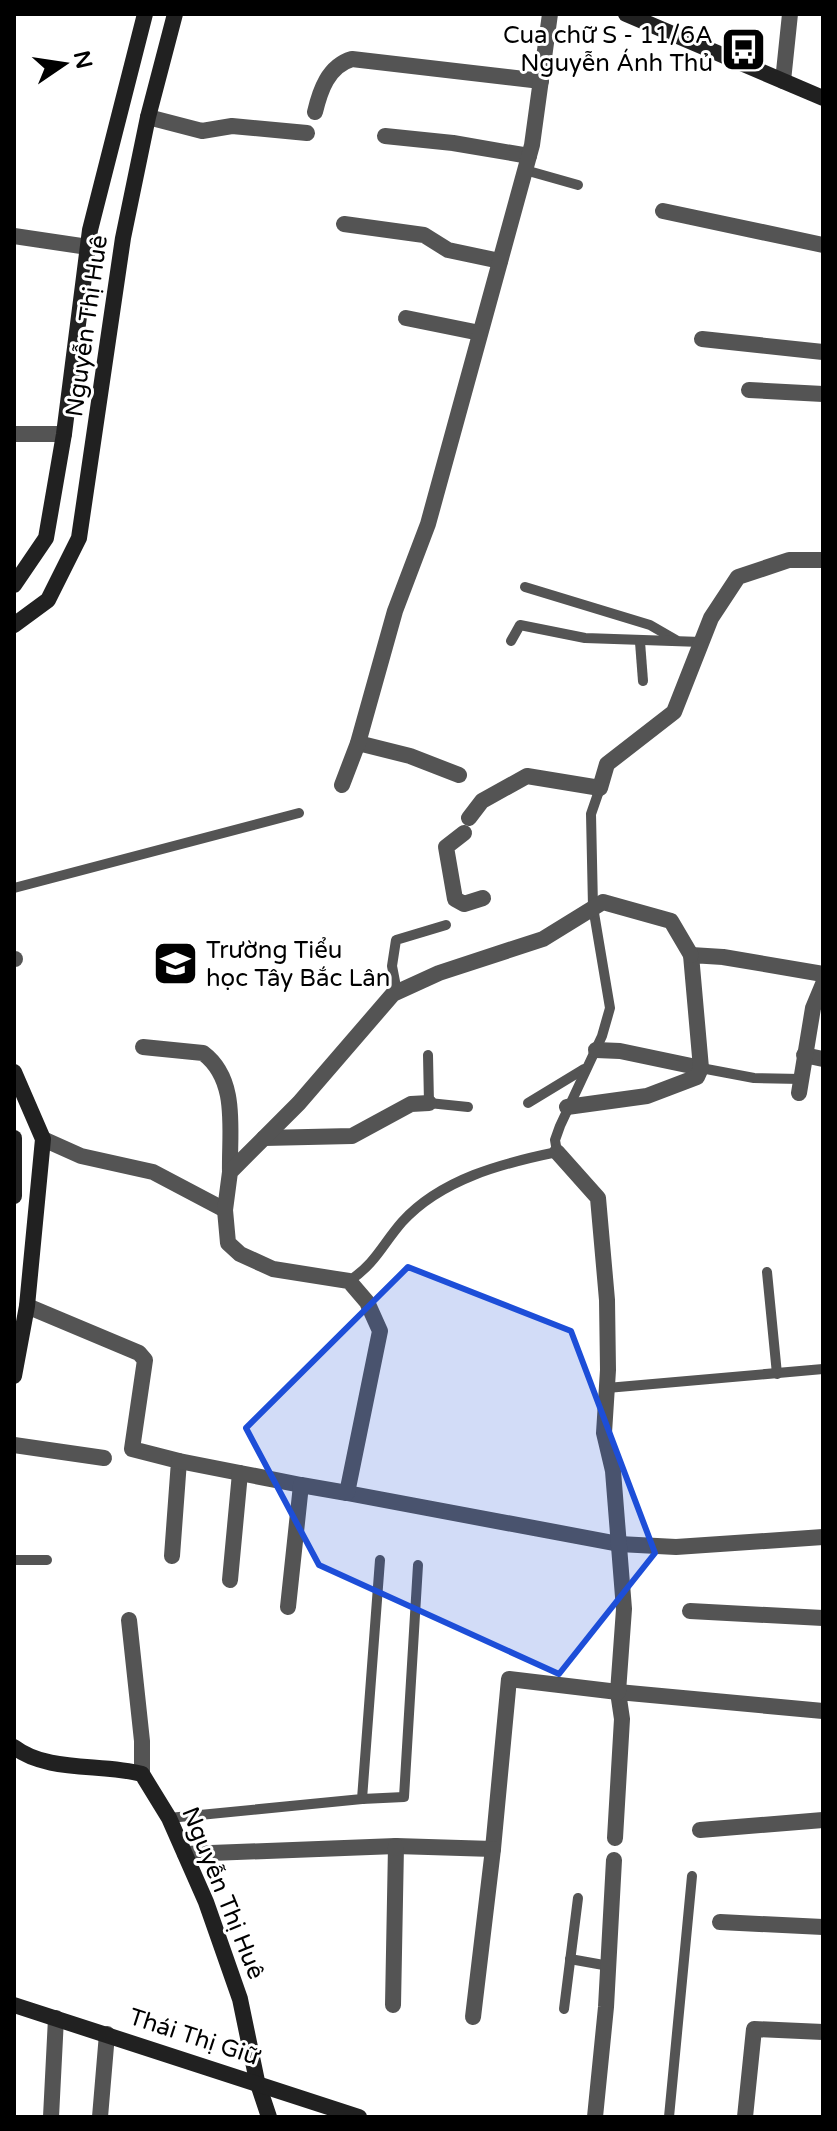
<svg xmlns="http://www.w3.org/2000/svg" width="837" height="2131" font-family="'Varela Round',sans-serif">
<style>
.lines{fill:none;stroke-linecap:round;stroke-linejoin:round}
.lane{stroke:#545454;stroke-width:10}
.street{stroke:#545454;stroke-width:16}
.secondary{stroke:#212121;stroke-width:16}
.marked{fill:#1d4ed8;fill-opacity:0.2;stroke:#1d4ed8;stroke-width:6;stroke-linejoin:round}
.labels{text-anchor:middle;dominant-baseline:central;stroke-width:6;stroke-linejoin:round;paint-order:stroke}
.poi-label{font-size:24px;fill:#000;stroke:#fff;text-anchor:end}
.street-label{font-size:24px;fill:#000;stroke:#fff}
</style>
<rect width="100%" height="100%" fill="#fff"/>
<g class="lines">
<g class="lane">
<polyline points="525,170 578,185"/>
<polyline points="525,587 650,625 676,640"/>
<polyline points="511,641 520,625 585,638 701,642"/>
<polyline points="640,642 643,681"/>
<polyline points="14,888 299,813"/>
<polyline points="397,992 392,966 396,940 446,925"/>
<polyline points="428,1055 429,1103 468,1107"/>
<polyline points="701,1068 754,1078 801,1079"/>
<polyline points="528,1103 584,1069"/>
<polyline points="767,1272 777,1374"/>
<path d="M349 1281C376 1263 382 1245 402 1222 441 1179 503 1163 557 1152L555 1140 560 1126 602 1036 610 1008 593 907 591 814 600 788"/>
<polyline points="607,1388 823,1369"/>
<polyline points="14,1560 47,1560"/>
<polyline points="362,1799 404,1797 418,1565"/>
<polyline points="169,1818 362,1799 380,1560"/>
<polyline points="570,1959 609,1966"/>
<polyline points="564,2009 578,1898"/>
<polyline points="669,2117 692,1876"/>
</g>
<g class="street">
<polyline points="783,81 790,14"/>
<path d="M315 112C320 91 328 66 352 59L541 81"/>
<polyline points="148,117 202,131 232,126 307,133"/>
<polyline points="385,136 453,143 529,156"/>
<polyline points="663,211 823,245"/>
<polyline points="344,224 424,235 448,250 500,261"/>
<polyline points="14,236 88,247"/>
<polyline points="406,318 480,333"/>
<polyline points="702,339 823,352"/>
<polyline points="749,390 823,394"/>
<polyline points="14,434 64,434"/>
<polyline points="358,743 410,756 459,775"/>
<polyline points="342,785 358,743 395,611 428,524 532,145 550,14"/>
<polyline points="469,818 482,801 527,776 600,788 607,764 674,712 711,618 738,577 789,560 823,560"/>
<polyline points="464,833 446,847 455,899 464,904 483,898"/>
<polyline points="14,959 15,959"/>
<path d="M143 1047 203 1053C239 1080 229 1131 230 1172"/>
<polyline points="596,1050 620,1051 701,1068"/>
<polyline points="804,1055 823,1059"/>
<polyline points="799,1093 813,1008 823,984"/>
<polyline points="567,1107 647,1096 697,1077 701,1068 691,955 723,957 823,974"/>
<polyline points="264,1138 352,1136 411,1104 429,1103"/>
<polyline points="43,1139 81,1156 153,1172 225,1210"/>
<polyline points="27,1306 139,1353 145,1360 132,1449 179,1461 172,1556"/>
<polyline points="14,1445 104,1458"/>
<polyline points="179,1461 240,1473"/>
<polyline points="347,1493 619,1544 676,1547 823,1537"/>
<polyline points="230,1580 240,1473 301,1485"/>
<polyline points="288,1607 301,1485 347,1493 380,1331 367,1302 349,1281 273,1269 240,1254 228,1243 225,1210 230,1172 299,1103 393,994 439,973 543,939 603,902 671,921 691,955"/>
<polyline points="690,1611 823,1618"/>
<polyline points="129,1620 142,1741 142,1774"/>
<polyline points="700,1830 823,1820"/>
<polyline points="615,1838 622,1719 618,1692 823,1711"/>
<polyline points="185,1854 396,1846 493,1849 509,1679 618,1692 624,1609 613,1471 604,1433 608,1370 607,1300 598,1198 557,1152"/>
<polyline points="720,1922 823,1927"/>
<polyline points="393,2005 396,1846"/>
<polyline points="473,2017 493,1849"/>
<polyline points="51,2117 56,2018"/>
<polyline points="100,2117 107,2034"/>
<polyline points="595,2117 606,2007 614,1860"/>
<polyline points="745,2117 754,2029 823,2032"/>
</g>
<g class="secondary">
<polyline points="626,14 823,98"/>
<polyline points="14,585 46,538 64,434 90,230 145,14"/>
<polyline points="14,625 48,600 79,538 123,238 148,117 175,14"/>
<polyline points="14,1072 43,1139 27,1306 14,1376"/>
<polyline points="14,1138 14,1196"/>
<path d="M14 1747C48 1773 101 1763 142 1774L169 1818 206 1902 240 1999 257 2081 269 2117"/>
<polyline points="14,2005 359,2117"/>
</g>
</g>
<path class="marked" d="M408 1267 571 1331 655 1553 559 1674 319 1565 246 1428Z"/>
<defs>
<symbol id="bus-square" viewBox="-11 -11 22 22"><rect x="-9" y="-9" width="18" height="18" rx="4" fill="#000" stroke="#fff"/><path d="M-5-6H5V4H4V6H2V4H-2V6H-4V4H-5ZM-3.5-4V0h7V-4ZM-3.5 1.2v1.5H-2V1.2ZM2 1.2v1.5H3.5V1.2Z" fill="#fff"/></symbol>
<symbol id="school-square" viewBox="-11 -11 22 22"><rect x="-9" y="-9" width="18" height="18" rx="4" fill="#000" stroke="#fff"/><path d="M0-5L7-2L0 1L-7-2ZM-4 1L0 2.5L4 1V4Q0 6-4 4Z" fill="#fff"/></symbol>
</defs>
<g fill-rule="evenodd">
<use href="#bus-square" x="718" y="24" width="51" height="51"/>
<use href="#school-square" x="150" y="938" width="51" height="51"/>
</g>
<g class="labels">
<g class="poi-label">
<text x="713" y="35">Cua chữ S - 11/6A<tspan x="713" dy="28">Nguyễn Ánh Thủ</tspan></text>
<text x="206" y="950" text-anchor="start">Trường Tiểu<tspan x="206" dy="28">học Tây Bắc Lân</tspan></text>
</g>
<g class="street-label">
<text transform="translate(87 326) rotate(-82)">Nguyễn Thị Huê</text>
<text transform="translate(223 1893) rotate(68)">Nguyễn Thị Huê</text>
<text transform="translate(194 2037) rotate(18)">Thái Thị Giữ</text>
</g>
</g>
<rect width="837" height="2131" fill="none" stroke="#000000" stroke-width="32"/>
<g transform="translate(64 64) rotate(77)" stroke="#ffffff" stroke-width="6" paint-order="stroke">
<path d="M0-6L14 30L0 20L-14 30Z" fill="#000000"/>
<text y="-12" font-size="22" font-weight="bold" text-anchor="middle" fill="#000000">N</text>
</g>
</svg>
